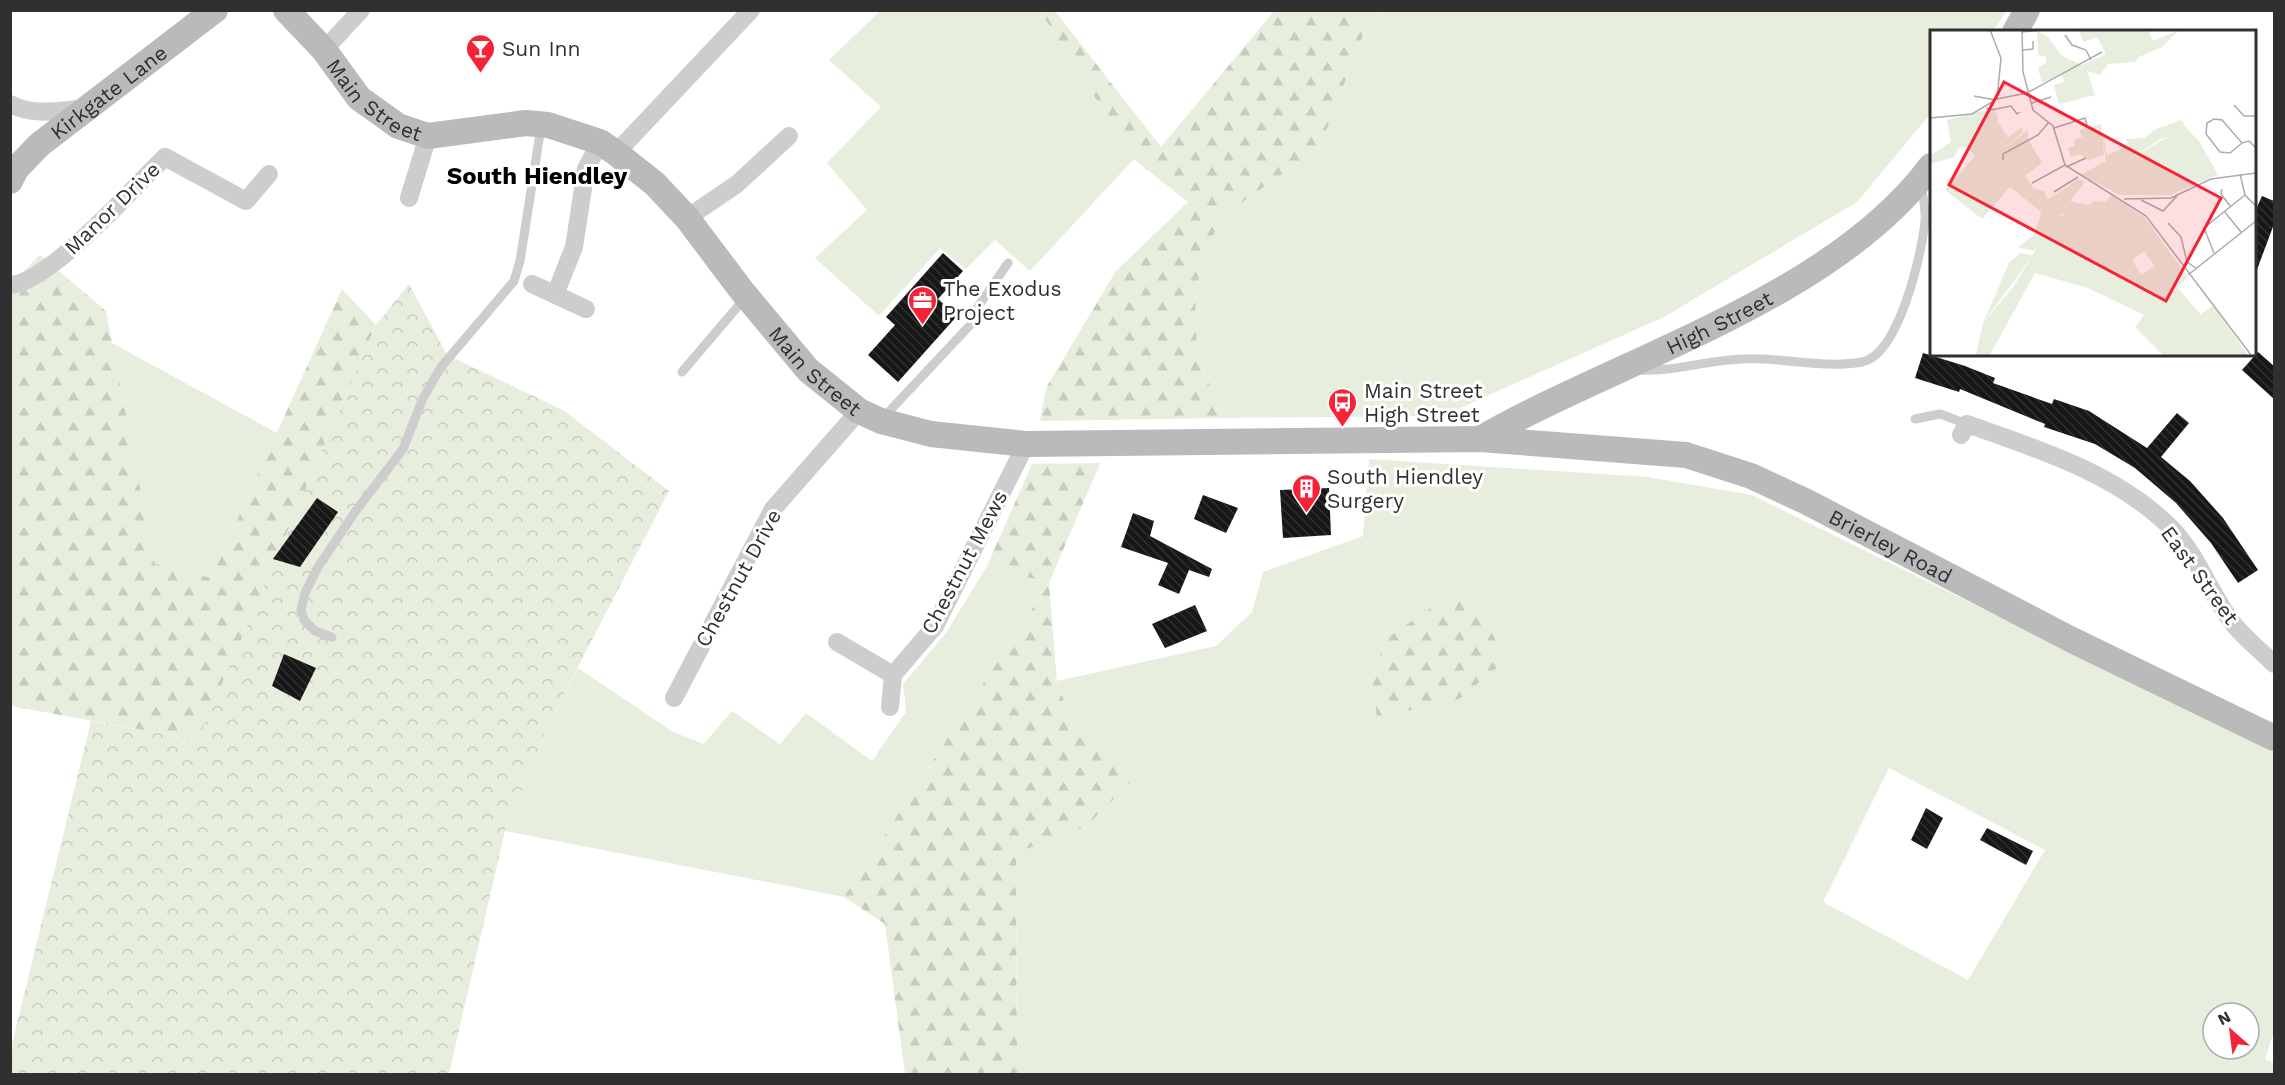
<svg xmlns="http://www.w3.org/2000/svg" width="2285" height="1085" font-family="'Work Sans',sans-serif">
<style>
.grass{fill:#e7eedd;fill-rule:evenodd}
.forest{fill:url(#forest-firs)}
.park{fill:url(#park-crowns)}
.building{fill:url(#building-back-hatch)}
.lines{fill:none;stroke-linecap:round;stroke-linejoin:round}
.lane{stroke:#cdcdcd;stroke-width:9}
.street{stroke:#cdcdcd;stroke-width:18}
.secondary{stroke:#bababa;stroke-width:26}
.labels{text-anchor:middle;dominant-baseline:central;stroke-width:6;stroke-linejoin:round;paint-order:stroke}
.poi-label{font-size:21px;fill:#303030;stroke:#fff;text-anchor:start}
.street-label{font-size:21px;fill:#303030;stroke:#fff}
.quarter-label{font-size:24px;font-weight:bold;fill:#000;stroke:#fff}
.inset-road{fill:none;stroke:#acacac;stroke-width:1.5}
.view{fill:#f62337;fill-opacity:0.15;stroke:#f62337;stroke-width:3}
.inset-edge{fill:none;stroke:#303030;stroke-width:3}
</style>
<defs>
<pattern id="forest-firs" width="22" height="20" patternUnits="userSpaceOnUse" patternTransform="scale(1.5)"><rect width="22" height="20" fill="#e7eedd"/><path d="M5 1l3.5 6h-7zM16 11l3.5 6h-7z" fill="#c6ccbe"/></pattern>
<pattern id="park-crowns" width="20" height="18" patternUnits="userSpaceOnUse" patternTransform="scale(1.5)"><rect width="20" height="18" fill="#e7eedd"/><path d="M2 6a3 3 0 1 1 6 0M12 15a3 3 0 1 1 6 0" fill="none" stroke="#c6ccbe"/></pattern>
<pattern id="building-back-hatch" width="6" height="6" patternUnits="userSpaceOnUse" patternTransform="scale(1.5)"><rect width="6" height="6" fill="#171717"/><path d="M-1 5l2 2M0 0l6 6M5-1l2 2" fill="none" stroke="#303030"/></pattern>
</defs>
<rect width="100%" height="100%" fill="#fff"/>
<g class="grass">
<polygon points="880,11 1040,11 1134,159 1030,271 995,240 966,269 940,248 879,316 815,258 867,210 827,163 881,107 829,60"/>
<polygon points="1380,11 2007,11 1993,31 1931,32 1931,113 1857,202 1664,317 1442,416 1222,418 1197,352 1195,289 1219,219 1320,147 1363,35"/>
<polygon points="112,343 277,433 211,578 155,564"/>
<path d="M1369 459 1648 477 1752 495 2274 752V1031L2265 1059 2274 1063V1074H1017L1016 853 1085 827 1076 735 1057 681 1216 646 1252 612 1263 572 1363 536ZM1889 768 2045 850 1968 980 1823 902ZM2213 1013H2249V1049H2213Z"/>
<polygon points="987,566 1049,583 844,897 505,831 549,723 578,668 673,732 704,744 732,711 780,744 806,713 872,761 906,712 903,684 946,633"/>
</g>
<g class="forest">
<polygon points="1040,11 1055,11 1161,147 1274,11 1380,11 1363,35 1320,147 1219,219 1195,289 1197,352 1222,418 1040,421 1046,388 1116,271 1188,202 1134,159"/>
<polygon points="40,255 106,311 155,564 211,578 342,289 376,325 198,740 11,706 11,284"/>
<polygon points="1100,463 1049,583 1057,681 1076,735 1138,775 1085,827 1016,853 1017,1074 905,1074 885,924 844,897 1049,583 987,566 1032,464"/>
<polygon points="1448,596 1477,604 1495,639 1499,666 1459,699 1377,718 1372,676 1387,638"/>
</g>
<polygon class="park" points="409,284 447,355 563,410 669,491 549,723 505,831 449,1074 11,1074 11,1048 91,721 198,740 376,325"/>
<g class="building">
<polygon points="2262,196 2274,201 2274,224 2255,275 2253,216"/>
<polygon points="943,253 963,271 938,299 957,316 898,382 868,355 895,325 886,317"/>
<polygon points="2258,352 2274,366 2274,399 2242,370"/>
<polygon points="1923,353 1965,366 1995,378 1993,383 2052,404 2054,399 2089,411 2147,448 2177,413 2189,423 2161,457 2190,481 2223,518 2258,570 2238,583 2211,543 2176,503 2135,468 2095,444 2044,427 2045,424 1960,389 1959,392 1915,378"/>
<polygon points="1329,488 1331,535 1283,538 1280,490"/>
<polygon points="1203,495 1238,508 1226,533 1194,519"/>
<polygon points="317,498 338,512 300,567 273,559"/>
<polygon points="1133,513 1154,521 1150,536 1212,569 1209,577 1189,570 1179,594 1158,585 1168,563 1121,547"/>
<polygon points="1195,605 1207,631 1165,648 1152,624"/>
<polygon points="284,654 316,668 300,701 272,686"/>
<polygon points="1926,808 1943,818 1927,849 1911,840"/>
<polygon points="1987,828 2033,851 2026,865 1980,840"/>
</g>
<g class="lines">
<g class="lane">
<path d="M1638 370C1673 372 1708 360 1743 359 1782 357 1823 369 1862 362 1899 355 1922 253 1925 221 1926 209 1923 196 1921 185"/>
<polyline points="682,372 745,298"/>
<polyline points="882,419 974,321 975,311 1008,263"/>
<polyline points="1915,419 1940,414 1967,424"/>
<polyline points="332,637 315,631 304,620 301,610 305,593 318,567 355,512 403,449 423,398 441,367 514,281 520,261 541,127"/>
</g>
<g class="street">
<polyline points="324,50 361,10"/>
<path d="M10 104C35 117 61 110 88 108"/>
<polyline points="616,153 751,10"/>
<polyline points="409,198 428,136"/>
<polyline points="687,218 737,184 789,136"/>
<polyline points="532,284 586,309"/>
<path d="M10 285C48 284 135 186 165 157L246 201 269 174"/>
<polyline points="555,295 574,247 586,169 600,142"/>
<path d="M1961 435 1967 424C2038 449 2119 474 2173 530 2198 556 2212 598 2235 626 2247 640 2262 652 2274 664"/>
<polyline points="837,642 893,675 890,707"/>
<polyline points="893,675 935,626 1026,444"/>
<polyline points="674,698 773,509 859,411"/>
</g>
<g class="secondary">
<path id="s1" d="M286 10 324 50 359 98 398 126 428 136 526 123 548 125 600 142 616 153 655 184 687 218 742 291 808 370 859 411 881 421 931 434 1026 444 1480 439 1686 455 1751 476 1807 502 2070 639 2274 738"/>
<polyline points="2015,32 2027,10"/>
<path id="s2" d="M10 181 16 169 39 145 215 10"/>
<path id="s3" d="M1480 439C1621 358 1832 299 1931 166"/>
</g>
</g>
<defs>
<symbol id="bar-pin" viewBox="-11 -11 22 30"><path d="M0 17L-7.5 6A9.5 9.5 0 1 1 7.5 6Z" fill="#f62337" stroke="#fff"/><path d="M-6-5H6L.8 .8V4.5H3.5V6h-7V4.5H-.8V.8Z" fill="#fff"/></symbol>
<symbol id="office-pin" viewBox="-11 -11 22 30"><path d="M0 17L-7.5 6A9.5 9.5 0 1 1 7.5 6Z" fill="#f62337" stroke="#fff"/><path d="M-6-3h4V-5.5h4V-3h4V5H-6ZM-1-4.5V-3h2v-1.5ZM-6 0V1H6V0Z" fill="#fff"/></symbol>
<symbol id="bus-pin" viewBox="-11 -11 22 30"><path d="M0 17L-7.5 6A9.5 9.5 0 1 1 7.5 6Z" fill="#f62337" stroke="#fff"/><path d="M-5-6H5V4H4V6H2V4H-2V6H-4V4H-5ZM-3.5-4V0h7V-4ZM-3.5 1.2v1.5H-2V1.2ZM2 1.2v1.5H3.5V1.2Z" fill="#fff"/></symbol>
<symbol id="building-pin" viewBox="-11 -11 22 30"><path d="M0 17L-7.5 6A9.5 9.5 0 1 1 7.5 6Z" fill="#f62337" stroke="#fff"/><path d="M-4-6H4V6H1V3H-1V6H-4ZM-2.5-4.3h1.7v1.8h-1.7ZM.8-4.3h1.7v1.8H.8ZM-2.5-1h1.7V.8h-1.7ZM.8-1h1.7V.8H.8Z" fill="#fff"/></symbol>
</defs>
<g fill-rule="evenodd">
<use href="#bar-pin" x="464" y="32" width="33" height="45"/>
<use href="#office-pin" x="906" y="284" width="33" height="45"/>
<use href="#bus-pin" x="1326" y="386" width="33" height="45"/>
<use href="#building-pin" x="1290" y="472" width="33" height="45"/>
</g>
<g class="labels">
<g class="poi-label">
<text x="502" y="48">Sun Inn</text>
<text x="943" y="288">The Exodus<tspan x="943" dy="24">Project</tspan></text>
<text x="1364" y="390">Main Street<tspan x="1364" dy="24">High Street</tspan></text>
<text x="1327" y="476">South Hiendley<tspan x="1327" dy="24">Surgery</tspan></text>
</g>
<g class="street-label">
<text stroke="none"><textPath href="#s2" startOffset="134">Kirkgate Lane</textPath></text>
<text stroke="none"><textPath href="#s1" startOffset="128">Main Street</textPath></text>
<text transform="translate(112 208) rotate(-44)">Manor Drive</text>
<text stroke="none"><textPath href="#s3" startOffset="266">High Street</textPath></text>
<text stroke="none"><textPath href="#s1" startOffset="686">Main Street</textPath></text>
<text stroke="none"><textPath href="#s1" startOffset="1802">Brierley Road</textPath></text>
<text transform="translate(964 562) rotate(-62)">Chestnut Mews</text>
<text transform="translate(2200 575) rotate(54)">East Street</text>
<text transform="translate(738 578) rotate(-61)">Chestnut Drive</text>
</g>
<g class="quarter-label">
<text x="537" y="176">South Hiendley</text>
</g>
</g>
<g transform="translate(1930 30)">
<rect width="326" height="326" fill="#fff"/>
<path d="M148 0H197L209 27 205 32 178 34 170 45 157 41 165 65 129 74 124 55 134 52 132 45 112 53 108 38 116 33V27L108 25 107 2 116 5 132 26 152 35 176 24 167 7 154 12ZM67 91 78 107 64 118 60 114ZM171 94 174 125 158 130 150 124 141 127 138 118 145 116 144 110 152 107 149 100ZM250 100H258L269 111 288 145 240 165H190L169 154 179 135 192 133ZM95 145 103 158 114 161 118 169 139 156 144 161 109 180 80 157ZM181 165 215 188 258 247 236 268 260 293 283 275 318 325H233L205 297 214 285 158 258 105 243 60 325H46L53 293 84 256 127 185 135 186 140 171 157 175 165 171 176 172ZM214 221 225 236 211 245 202 230Z" fill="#e7eedd" fill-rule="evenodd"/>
<path d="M64 78 68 87 60 114 64 118 92 97 93 102 55 133 35 117 29 118 24 127 0 134V126L21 112 17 90ZM251 90 258 100 231 109 192 133 179 135 169 154 151 145 176 131 171 94 177 125 198 116 196 109 215 108 224 100ZM148 149 155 152 140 171 143 184 127 185 112 213 103 221 88 217 104 205 111 185 109 180 143 161 139 156ZM90 223 103 225 53 293 79 233Z" fill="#e7eedd"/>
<path d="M98 100V109L112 133 80 157 52 189 15 160 46 125 55 132Z" fill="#e7eedd"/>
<path d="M197 0H218L223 11 249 0 232 17 209 27ZM247 257 271 285 260 293 236 268Z" fill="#e7eedd"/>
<path class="inset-road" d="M60 0 71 28 67 69M92 0 93 42 103 80 123 96 135 135 216 186 321 325M92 2 113 0M135 5 142 15 156 20 161 30M93 20 103 19V11M44 66 65 70M102 73 121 67M304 75 314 86H325M56 78 61 80 81 76 87 84 90 82M0 88 42 84 67 69 97 63 172 22M124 98 155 88 157 95M312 113 300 123 290 122 276 104 277 93 284 89 292 90 312 113 319 111 326 118M73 130V124L108 105 119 92M136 137 156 128M310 144 315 165 326 176M102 153 135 135M292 159 291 164 300 176M124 162 148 147M194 169 241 168 281 149 326 143M211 170 233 181 247 166M294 181 311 202M238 193 251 207 257 232 266 238M284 223 274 198 315 165M258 245 326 191"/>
<path class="view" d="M74 52 291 168 236 271 19 155Z"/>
<rect width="326" height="326" class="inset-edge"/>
</g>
<rect width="2285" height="1085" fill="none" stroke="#303030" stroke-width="24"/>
<g transform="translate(2231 1031) rotate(332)"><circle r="28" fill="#ffffff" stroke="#acacac" stroke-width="1.5"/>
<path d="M0-4.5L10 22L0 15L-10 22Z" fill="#f62337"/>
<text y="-9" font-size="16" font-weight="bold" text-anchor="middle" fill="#303030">N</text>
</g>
</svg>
